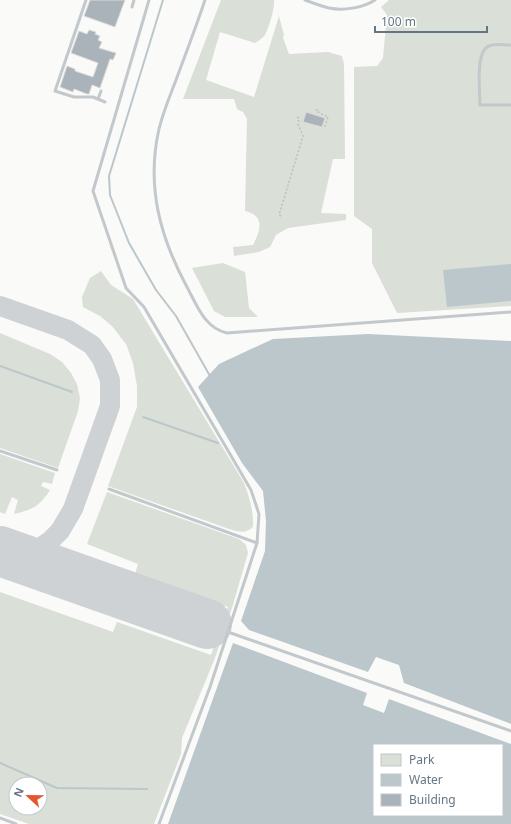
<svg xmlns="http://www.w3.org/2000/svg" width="511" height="824" font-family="'Noto Sans',sans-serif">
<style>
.green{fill:#dadfd7;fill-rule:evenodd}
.water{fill:#bbc7cb;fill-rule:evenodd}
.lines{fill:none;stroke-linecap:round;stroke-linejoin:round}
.stream{stroke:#bbc7cb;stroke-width:2}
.taxiway{stroke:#ced2d4;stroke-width:20}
.runway{stroke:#ced2d4;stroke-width:50}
.building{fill:#aab3b9;stroke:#dcdcda}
.path{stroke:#bbbfc2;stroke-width:1.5;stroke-dasharray:2 2;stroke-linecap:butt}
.service{stroke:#c3c8cc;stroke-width:3}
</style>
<rect width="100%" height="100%" fill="#fafaf8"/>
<g class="green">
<path d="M221 0H274C275 8 269 27 265 35 263 38 258 41 255 43L220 32 206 80 254 97 279 16 284 35 283 38 289 54 328 52 342 56 344 64 345 159H333L321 213 346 214V220L288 228 276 235 270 247 259 252 234 256 233 247 253 245C261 230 265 216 245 211L247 119 243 112 237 109 234 99H183Z"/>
<polygon points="389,0 511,0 511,306 397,313 372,263 372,229 354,216 354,67 377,66 383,58 387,15 381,7"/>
<polygon points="223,263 245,272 249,308 258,317 225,317 214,311 192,268"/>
<path d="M101 271 111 285 133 299 244 483C249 496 254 512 253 527 245 534 239 532 229 529L108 486 137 407V386L133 363 126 344 112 326 100 316 83 307 82 297 90 278Z"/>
<polygon points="0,333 50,354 62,362 71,373 77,384 80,398 78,411 58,468 0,448"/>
<path d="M0 454 55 473 52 484 43 482 41 486 50 490C40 506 32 510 14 514L18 500 12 497 5 514 0 512Z"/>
<path d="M107 492 239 539 246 545 248 553 232 608 215 658 182 738 181 754 154 824H29L0 814V592L113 632 117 622 211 655 228 607 135 574 138 564 87 544ZM16 784H40V808H16Z"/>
</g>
<g class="water">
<polygon points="511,264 511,301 447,307 443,270"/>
<polygon points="368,334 511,341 511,724 404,683 399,665 376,657 368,672 249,630 241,621 265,551 266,521 263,491 242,463 198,387 219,364 273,339"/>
<path d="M233 643 367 693 363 705 384 713 389 699 511 744V824H168ZM374 745H502V815H374Z"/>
</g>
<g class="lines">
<g class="stream">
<polyline points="163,0 109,176 110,195 129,243 156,290 176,316 210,376"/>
<polyline points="0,366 72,392"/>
<polyline points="143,417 218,443"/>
<polyline points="0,763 57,788 147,789"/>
</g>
<polyline class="taxiway" points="0,306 68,330 92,345 102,359 110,380 110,406 73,509 60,531 50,541 24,559"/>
<polyline class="runway" points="0,551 207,624"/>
</g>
<g class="building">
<polygon points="90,0 125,0 115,27 84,16"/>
<polygon points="89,30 96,32 95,34 100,36 98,40 102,42 99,48 116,53 113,60 110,59 100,88 92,85 89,94 87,94 74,89 73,92 60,87 67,66 75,69 75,71 93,77 98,63 71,53 79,31 87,34"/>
<polygon points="306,112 325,118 322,127 303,122"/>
</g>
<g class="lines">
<g class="path">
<polyline points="317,109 316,111 328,117 325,126 324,125"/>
<polyline points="281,216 279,215 303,136 298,124 299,118 297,117"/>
</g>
<g class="service">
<polyline points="86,0 55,91 74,97 93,97 105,102"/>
<polyline points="149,0 93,191 126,288 144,307 251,490 259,514 257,543 210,687 159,824"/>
<path d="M205 0C196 27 186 53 176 80 170 96 163 112 159 129 146 186 160 237 187 287 197 306 205 328 227 333L511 312"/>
<path d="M305 0C313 3 321 6 329 8 343 11 363 8 375 0"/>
<polyline points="132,7 134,0"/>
<path d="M511 45C504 45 495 43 489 46 475 51 480 92 480 105H511"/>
<polyline points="98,99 101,91"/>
<polyline points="0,451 57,470"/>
<polyline points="109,489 257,543"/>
<polyline points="228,632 511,731"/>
<polyline points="0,818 16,824"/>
</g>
</g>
<rect x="373" y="744" width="130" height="72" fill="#ffffff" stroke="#c1c8cd"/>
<rect x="381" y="754" width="20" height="12" fill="#dadfd7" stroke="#c1c8cd"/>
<text x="409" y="764" font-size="12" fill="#657683">Park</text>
<rect x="381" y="774" width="20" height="12" fill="#bbc7cb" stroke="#c1c8cd"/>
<text x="409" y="784" font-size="12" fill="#657683">Water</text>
<rect x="381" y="794" width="20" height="12" fill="#aab3b9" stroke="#c1c8cd"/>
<text x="409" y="804" font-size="12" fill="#657683">Building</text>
<g transform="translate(28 796) rotate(292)"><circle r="19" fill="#ffffff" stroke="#c1c8cd"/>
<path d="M0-3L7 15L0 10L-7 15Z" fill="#e4572e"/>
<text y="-6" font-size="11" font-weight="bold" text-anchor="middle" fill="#657683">N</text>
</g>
<path d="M375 26v6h112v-6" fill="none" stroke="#657683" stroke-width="2"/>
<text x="381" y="26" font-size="12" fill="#657683" stroke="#ffffff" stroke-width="3" paint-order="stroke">100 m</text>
</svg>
